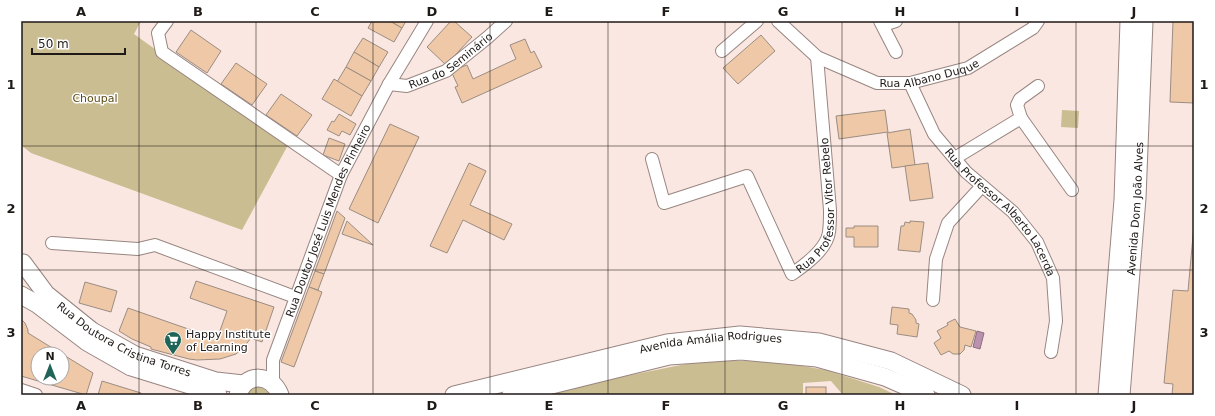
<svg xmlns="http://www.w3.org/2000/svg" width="1215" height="416" font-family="'DejaVu Sans',sans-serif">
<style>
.green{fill:#cbbd92}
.water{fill:#ba91ae;stroke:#8c6d81}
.building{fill:#eec8a7;stroke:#9b8d82}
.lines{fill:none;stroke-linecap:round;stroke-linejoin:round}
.street-casing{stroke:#988681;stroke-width:14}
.secondary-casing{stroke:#988681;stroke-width:19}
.street{stroke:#fff;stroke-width:12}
.secondary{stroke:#fff;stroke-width:17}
.grid{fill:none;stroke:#1f1917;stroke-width:1;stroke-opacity:0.55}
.labels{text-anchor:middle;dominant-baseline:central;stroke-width:3;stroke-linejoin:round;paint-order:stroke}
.street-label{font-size:11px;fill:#1f1917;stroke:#fff}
.park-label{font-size:11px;fill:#5c4c16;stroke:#fff}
.poi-label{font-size:11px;fill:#1f1917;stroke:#fff;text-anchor:start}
.neatline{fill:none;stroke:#1f1917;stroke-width:1.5}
.grid-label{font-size:13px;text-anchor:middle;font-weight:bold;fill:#1f1917}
</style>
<rect width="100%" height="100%" fill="#fbe7e2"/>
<g class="green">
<polygon points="21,21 141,21 134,34 288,145 242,230 31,153 21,145"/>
<polygon points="1062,110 1079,111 1078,128 1061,127"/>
<polygon points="706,360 779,362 826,370 879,387 896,395 843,395 831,381 803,383 803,395 542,395 596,382"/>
<polygon points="253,384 267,389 269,395 244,395"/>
</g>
<polygon class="water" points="977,331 984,333 980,349 973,347"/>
<g class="building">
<polygon points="372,21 390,21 402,28 394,42 368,28"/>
<polygon points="390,21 406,21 402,28"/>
<polygon points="451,21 454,21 472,37 446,65 427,47"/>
<polygon points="1173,21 1194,21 1194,103 1170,102"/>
<polygon points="191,30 221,51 207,73 176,52"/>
<polygon points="761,35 775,51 738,84 723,68"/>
<polygon points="363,38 388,52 379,67 354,52"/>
<polygon points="525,39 531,53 534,51 542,67 462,103 455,87 458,86 451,71 467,65 473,79 516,59 510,45"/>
<polygon points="354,52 379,67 371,81 346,67"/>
<polygon points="236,63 267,84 252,105 221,84"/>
<polygon points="346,67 371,81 362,96 337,82"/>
<polygon points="334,79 362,96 351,116 322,99"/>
<polygon points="281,94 312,115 297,136 266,115"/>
<polygon points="885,110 888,132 839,139 836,116"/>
<polygon points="339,114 356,124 350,135 342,131 339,136 327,130 332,121 334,122"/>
<polygon points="390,124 419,137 378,223 349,209"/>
<polygon points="910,129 915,165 892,168 887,133"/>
<polygon points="329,138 345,144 339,161 323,155"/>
<polygon points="469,163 486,171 470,205 512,224 504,240 463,220 447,253 430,246"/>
<polygon points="928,163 933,198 910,201 905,166"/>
<polygon points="337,211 345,218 324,274 315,271"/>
<polygon points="347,221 373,245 342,234"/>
<polygon points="910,221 924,222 920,252 898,250 901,226 904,226 905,222 910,223"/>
<polygon points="1194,225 1194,395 1172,395 1173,384 1164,383 1173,290 1188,291"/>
<polygon points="854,226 878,226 878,247 854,247 854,237 846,237 846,228 854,228"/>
<polygon points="315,271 324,274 318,290 309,287"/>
<polygon points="196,281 274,307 262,342 251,338 243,348 236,354 220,359 197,360 189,359 151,349 151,347 132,339 119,331 128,308 217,339 227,311 190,298"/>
<polygon points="85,282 117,291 111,312 79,303"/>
<polygon points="309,287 322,292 294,367 281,362"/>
<polygon points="892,307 909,309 909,313 912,314 916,320 916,323 919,324 917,337 897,334 898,325 890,324"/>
<polygon points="21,319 25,323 28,330 28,333 62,354 38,354 38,378 62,378 62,354 93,373 86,395 21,376"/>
<polygon points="955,319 960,327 976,331 971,347 965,345 964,350 960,354 953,354 949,351 941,355 934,343 941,338 937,331 948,325 947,323"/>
<polygon points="102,381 141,393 141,395 98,395"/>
<rect x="806" y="387" width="20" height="8"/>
</g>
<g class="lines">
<defs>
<g id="street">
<polyline points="167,21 158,33 162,52 341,175"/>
<path id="s1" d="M778 21 817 57 877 83H910L968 68 1033 28 1038 21"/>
<polyline points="880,21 896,52"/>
<polyline points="883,25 896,21"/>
<polyline points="722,51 757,21"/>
<path id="s2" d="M910 83 934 134 966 172 1013 212 1037 242 1053 278 1056 321 1051 352"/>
<path id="s3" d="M389 84 407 86 446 71 487 38 506 21"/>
<polyline points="1021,118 1017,105 1020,99 1038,86"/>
<polyline points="955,158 1021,118 1072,190"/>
<path id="s4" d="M652 159 664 203 747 176 792 274C805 265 827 249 829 232 830 225 830 217 830 210L817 57"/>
<polyline points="52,243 138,249 155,245 295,297"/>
<polyline points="933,300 936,259 948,223 982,186"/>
<path id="s5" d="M273 383V360L341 175 389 84 427 21"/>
<polyline points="21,390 36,395"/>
</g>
<g id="secondary">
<path id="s6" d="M23 263 46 294 92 331 135 355 216 381 243 384"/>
<polyline points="21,295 37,304 87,342 131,367 212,392 218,395"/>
<path d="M238 395C245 372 272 373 280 395"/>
<path id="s7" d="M454 395 667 343 740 335 819 342 891 361 962 395"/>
<polyline points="511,395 669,356 741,351 817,358 885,377 926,395"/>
<polyline points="1107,395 1123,200 1129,21"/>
<path id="s8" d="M1121 395 1137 198 1144 21"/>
</g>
</defs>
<use href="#street" class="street-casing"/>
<use href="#secondary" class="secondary-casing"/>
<use href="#street" class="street"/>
<use href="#secondary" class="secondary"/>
</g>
<path class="grid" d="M139 21V395M256 21V395M373 21V395M490 21V395M608 21V395M725 21V395M842 21V395M959 21V395M1076 21V395M21 146H1194M21 270H1194"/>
<defs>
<symbol id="supermarket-pin" viewBox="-11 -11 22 30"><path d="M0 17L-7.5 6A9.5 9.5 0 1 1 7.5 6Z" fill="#1f6456" stroke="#fff"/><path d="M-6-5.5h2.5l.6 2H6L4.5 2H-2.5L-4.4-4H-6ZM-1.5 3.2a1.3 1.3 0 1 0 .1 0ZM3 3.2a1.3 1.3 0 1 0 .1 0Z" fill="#fff"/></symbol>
</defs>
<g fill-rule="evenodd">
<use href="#supermarket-pin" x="163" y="330" width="20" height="27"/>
</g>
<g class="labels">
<g class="street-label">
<text stroke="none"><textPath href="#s3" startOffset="69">Rua do Seminário</textPath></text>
<text stroke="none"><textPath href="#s1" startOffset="172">Rua Albano Duque</textPath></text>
<text stroke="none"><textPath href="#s4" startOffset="320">Rua Professor Vitor Rebelo</textPath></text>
<text stroke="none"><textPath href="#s8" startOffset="187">Avenida Dom João Alves</textPath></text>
<text stroke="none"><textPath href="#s2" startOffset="160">Rua Professor Alberto Lacerda</textPath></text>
<text stroke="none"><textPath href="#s5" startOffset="173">Rua Doutor José Luis Mendes Pinheiro</textPath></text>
<text stroke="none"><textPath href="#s6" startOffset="130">Rua Doutora Cristina Torres</textPath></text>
<text stroke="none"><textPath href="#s7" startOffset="263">Avenida Amália Rodrigues</textPath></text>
</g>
<g class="park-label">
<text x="95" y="98">Choupal</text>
</g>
<g class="poi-label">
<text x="186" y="334">Happy Institute<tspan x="186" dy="13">of Learning</tspan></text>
</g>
</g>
<rect width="1215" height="416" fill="none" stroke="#ffffff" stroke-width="44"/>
<g transform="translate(50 366)"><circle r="19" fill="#ffffff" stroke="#a5a3a2"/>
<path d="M0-3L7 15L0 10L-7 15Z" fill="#1f6456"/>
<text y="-6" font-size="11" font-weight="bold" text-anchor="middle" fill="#1f1917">N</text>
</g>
<path d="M32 48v6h93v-6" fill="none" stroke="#1f1917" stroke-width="2"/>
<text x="38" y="48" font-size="12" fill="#1f1917" stroke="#ffffff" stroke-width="3" paint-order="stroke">50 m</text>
<rect x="22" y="22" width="1171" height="372" class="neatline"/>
<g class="grid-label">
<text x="81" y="16">A</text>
<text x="198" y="16">B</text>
<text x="315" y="16">C</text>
<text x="432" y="16">D</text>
<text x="549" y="16">E</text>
<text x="666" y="16">F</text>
<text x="783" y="16">G</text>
<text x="900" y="16">H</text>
<text x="1017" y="16">I</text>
<text x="1134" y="16">J</text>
<text x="11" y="89">1</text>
<text x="1204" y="89">1</text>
<text x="11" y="213">2</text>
<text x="1204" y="213">2</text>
<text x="11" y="337">3</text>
<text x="1204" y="337">3</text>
<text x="81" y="410">A</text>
<text x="198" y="410">B</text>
<text x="315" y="410">C</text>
<text x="432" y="410">D</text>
<text x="549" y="410">E</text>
<text x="666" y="410">F</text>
<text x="783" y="410">G</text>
<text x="900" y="410">H</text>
<text x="1017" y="410">I</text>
<text x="1134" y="410">J</text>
</g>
</svg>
